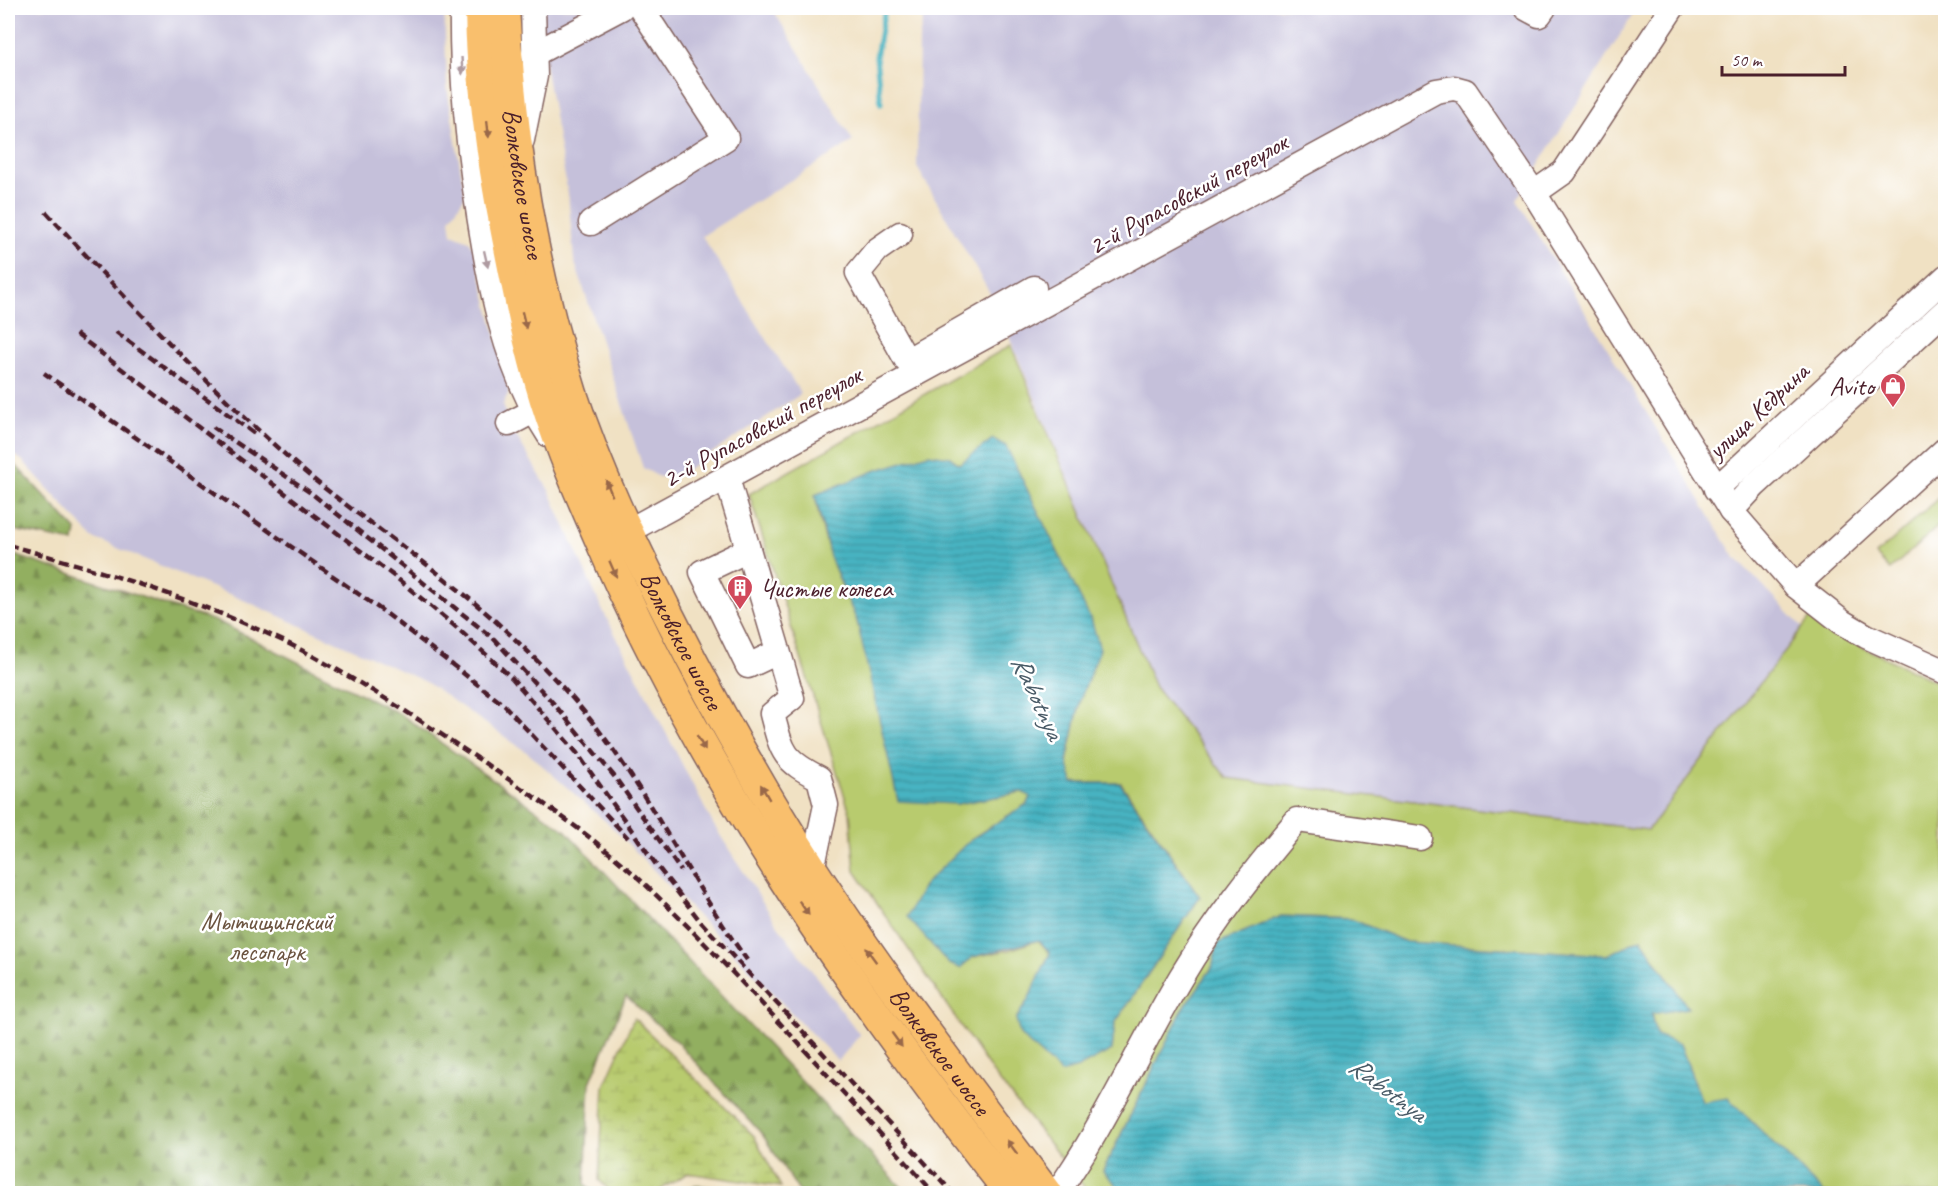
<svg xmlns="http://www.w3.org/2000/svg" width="1953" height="1201" font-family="Caveat,sans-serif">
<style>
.industrial{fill:#c5c0da}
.green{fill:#b8cb6e;stroke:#81754c;stroke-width:1.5;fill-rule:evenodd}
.forest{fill:url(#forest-firs);stroke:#6e6746;stroke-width:1.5}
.wetland{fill:url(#wetland-marsh);stroke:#81754c;stroke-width:1.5}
.water{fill:url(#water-rules);stroke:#486a76;stroke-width:1.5}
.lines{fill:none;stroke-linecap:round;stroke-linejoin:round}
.stream{stroke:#47b4c2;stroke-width:5}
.minor-casing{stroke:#846360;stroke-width:27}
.major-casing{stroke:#846360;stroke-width:33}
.minor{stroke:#fff;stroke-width:24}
.major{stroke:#f9bf6d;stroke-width:30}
.rail{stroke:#4a1f2b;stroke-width:4.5;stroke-dasharray:9 4.5;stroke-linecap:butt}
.oneway{fill:#ae9aa0}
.oneway2{fill:#996749}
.labels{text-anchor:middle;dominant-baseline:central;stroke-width:5;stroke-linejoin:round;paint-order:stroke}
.street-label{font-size:26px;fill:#4a1f2b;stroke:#fff}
.poi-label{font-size:26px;fill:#4a1f2b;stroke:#fff;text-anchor:end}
.park-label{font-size:26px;fill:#6b533f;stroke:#fff}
.water-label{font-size:27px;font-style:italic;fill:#495b67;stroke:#fff}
</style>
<defs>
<pattern id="forest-firs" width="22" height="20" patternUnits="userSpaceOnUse" patternTransform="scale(1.5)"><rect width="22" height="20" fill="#92af61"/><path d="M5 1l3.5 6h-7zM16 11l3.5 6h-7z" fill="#798e50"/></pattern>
<pattern id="wetland-marsh" width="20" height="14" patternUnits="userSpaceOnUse" patternTransform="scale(1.5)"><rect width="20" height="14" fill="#b8cb6e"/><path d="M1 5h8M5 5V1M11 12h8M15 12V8" fill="none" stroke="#a0ae5f"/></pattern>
<pattern id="water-rules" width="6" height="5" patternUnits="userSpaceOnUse" patternTransform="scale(1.5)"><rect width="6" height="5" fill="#47b4c2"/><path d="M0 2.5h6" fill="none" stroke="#3d929e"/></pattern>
</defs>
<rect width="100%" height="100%" fill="#fff"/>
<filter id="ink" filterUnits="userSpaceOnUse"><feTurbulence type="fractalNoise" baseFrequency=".0167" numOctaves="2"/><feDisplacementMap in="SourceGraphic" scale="12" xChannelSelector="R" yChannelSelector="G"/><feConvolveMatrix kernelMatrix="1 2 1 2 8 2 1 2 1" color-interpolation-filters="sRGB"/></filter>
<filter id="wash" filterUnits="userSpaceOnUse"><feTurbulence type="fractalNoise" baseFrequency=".008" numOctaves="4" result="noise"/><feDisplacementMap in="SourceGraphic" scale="24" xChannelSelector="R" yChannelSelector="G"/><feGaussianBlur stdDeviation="1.35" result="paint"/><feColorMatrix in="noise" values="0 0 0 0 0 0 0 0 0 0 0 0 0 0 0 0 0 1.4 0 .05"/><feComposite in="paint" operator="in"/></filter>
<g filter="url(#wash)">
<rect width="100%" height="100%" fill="#f0e1c3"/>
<g class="industrial">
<polygon points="8,8 444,8 447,88 465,196 450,219 452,234 469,241 475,250 509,392 503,404 509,424 550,492 601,607 713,824 776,923 860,1035 838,1061 613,828 528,753 426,682 248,602 93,538 23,461 8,450"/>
<polygon points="540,8 772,8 853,141 702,236 801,394 680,474 659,477 643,468 574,260 568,194 540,36"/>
<polygon points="925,8 1637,8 1517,200 1734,556 1803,628 1648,830 1227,778 1155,687 995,302 917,167 919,39"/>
</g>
<g class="green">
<path d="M1011 345 1155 687 1227 778 1648 830 1814 613 1852 642 1945 686V1193H1824L1702 1102 1680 1044 1656 1036 1651 1014 1687 1007 1641 939 1607 955 1406 942 1351 919 1281 916 1218 943 1212 968 1183 1009 1103 1170 1124 1193H1089L993 1073 855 871 850 813 749 494ZM950 457 959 464 1100 649 1081 697 1067 762 1073 783H1121L1200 897 1115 1023 1112 1050 1016 1019 1028 1000 1050 953 1038 940 1009 950 973 957 971 839 1027 804 1031 795 1022 792 957 804C907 711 831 598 815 495L877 470Z"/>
<polygon points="1945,492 1945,520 1890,570 1876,555"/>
</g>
<g class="forest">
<polygon points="8,457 76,530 74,542 8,529"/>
<polygon points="8,553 221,623 400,714 565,830 907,1193 800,1193 762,1134 676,1041 626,996 590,1083 585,1184 595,1193 8,1193"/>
<polygon points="696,1185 746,1193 682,1193"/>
</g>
<polygon class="wetland" points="634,1018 754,1136 781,1187 688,1173 655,1193 613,1194 599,1180 604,1086"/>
<g class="water">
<polygon points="993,439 1006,446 1092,622 1100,649 1081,697 1067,761 1073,783 1120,783 1200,897 1115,1023 1112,1050 1078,1068 1061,1073 1020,1035 1016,1019 1028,1000 1050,953 1039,940 973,957 960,968 949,964 907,917 924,885 971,839 1027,804 1030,796 1022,792 957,804 898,801 857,621 830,557 815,495 877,470 929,454 950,457 959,464"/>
<polygon points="1281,916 1351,919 1406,942 1607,955 1641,939 1688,1008 1651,1014 1656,1035 1680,1044 1702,1102 1728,1098 1824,1193 1124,1193 1103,1171 1183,1009 1212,968 1218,943"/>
</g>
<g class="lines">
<polyline class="stream" points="881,104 876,57 885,8"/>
</g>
</g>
<g filter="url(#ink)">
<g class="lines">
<defs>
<g id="minor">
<path d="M462 8C461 74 467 137 477 202 489 282 504 367 549 435"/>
<polyline points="1526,8 1539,15 1544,8"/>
<polyline points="534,54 621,8"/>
<polyline points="522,140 535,76 533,8"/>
<polyline points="1534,193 1731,511 1796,586 1946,449"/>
<polyline points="591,223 726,138 641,8"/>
<polyline points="900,234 877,250 858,273 907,361"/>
<polyline points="915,356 1034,288"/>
<polyline points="509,424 547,404"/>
<path d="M727 478 792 698 772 714C782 752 783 760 819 778L826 805 812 870"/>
<polyline points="1716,489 1946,277"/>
<polyline points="1731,511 1754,486 1946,310"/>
<polyline points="628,531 1436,91 1454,88 1465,91 1534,193 1564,172 1672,8"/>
<polyline points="748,550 702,572 748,666 778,652"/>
<polyline points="1796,586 1842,622 1866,636 1946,672"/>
<path d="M1056 1194C1105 1125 1138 1049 1181 977 1215 920 1255 870 1297 820L1420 838"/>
</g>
<g id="major">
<path d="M480 8C481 84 491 157 506 232 517 288 528 345 545 400 563 457 588 512 612 567 714 793 858 999 1011 1194"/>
<path id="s1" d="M504 8C511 139 532 268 572 394 597 470 632 543 668 614 712 701 759 787 812 869 885 981 967 1087 1047 1194"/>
</g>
</defs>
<use href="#minor" class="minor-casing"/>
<use href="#major" class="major-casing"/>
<use href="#minor" class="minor"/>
<use href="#major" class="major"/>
<g class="rail">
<path d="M46 212C127 300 208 387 298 466 346 508 401 543 450 583 491 615 529 651 564 689 639 769 683 872 747 960"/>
<polyline points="116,332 256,435"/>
<polyline points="76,334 399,580 457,628 512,678 577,753 657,866 701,922 954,1194"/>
<polyline points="44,373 387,614 504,705 628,838"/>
<polyline points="213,427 311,493 494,639 554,704 614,776 681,871"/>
<path d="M8 545C109 573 213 604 307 653 370 687 429 726 489 766 545 804 601 842 650 889 750 986 841 1091 935 1194"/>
</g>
</g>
<defs><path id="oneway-solid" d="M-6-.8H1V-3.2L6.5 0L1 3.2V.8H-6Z" transform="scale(1.5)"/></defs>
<g class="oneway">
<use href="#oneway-solid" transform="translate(462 66) rotate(87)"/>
<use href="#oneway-solid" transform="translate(486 259) rotate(77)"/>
</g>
<g class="oneway2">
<use href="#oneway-solid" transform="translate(488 129) rotate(84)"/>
<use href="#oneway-solid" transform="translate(524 320) rotate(76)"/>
<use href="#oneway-solid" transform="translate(609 488) rotate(-112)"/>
<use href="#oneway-solid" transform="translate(613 569) rotate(66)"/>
<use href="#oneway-solid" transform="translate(701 743) rotate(61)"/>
<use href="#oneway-solid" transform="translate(765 792) rotate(-120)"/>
<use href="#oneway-solid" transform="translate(804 908) rotate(55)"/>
<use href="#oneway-solid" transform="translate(871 955) rotate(-126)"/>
<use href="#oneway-solid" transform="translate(897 1040) rotate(54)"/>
<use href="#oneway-solid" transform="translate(1012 1147) rotate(-127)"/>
</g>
</g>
<defs>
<symbol id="shop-pin" viewBox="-11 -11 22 30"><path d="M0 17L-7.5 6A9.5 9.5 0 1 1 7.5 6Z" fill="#d1495b" stroke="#fff"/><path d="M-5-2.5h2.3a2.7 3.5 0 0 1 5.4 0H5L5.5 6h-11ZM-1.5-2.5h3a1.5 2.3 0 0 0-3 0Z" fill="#fff"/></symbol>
<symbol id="building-pin" viewBox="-11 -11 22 30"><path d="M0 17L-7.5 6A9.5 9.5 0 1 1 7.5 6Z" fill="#d1495b" stroke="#fff"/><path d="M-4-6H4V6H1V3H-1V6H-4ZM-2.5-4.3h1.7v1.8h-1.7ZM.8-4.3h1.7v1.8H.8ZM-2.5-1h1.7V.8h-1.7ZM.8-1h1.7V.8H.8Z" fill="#fff"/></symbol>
</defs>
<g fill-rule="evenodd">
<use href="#shop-pin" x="1878" y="371" width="30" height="40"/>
<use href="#building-pin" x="725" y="573" width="30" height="40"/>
</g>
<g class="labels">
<g class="street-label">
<text stroke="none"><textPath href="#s1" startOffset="177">Волковское шоссе</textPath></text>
<text transform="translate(1188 194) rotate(-29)">2-й Рупасовский переулок</text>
<text transform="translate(1758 411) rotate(-43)">улица Кедрина</text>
<text transform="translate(762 427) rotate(-29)">2-й Рупасовский переулок</text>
<text stroke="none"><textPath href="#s1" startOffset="663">Волковское шоссе</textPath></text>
<text stroke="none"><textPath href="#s1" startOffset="1149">Волковское шоссе</textPath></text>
</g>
<g class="poi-label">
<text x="1874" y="386">Avito</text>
<text x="760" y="588" text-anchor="start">Чистые колеса</text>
</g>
<g class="park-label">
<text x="267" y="921">Мытищинский<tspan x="267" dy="30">лесопарк</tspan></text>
</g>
<g class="water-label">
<text transform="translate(1038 697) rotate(65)">Rabotnya</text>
<text transform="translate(1388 1089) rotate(37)">Rabotnya</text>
</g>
</g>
<rect width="1953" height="1201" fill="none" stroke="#fff" stroke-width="30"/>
<path d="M1722 66v9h123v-9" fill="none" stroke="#4a1f2b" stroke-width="3"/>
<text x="1731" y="66" font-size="18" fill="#4a1f2b" stroke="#ffffff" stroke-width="4.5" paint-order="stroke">50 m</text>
</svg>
